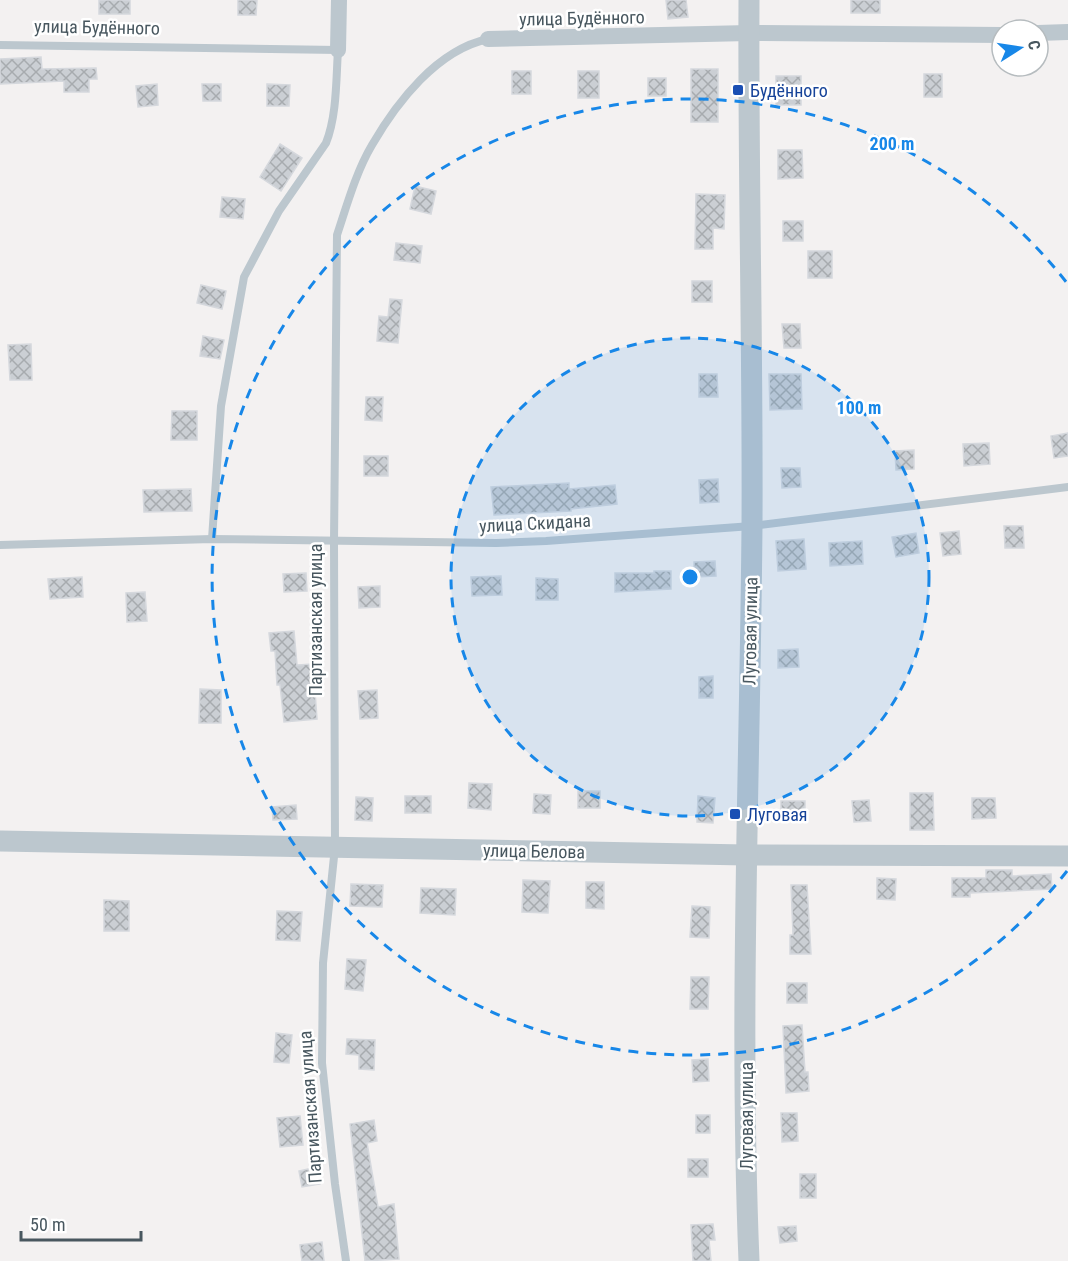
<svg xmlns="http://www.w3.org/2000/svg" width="1068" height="1261" font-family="'Roboto Condensed',sans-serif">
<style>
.building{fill:url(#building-cross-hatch);stroke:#d5d8dd;stroke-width:1.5}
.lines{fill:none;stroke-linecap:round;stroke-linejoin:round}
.service{stroke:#bcc7ce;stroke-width:8}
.minor{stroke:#bcc7ce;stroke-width:16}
.tertiary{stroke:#bcc7ce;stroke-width:21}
.ring{fill:none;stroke:#1787e8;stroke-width:3;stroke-dasharray:10 8}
.transit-dot{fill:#1a4fb4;stroke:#fff;stroke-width:2}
.labels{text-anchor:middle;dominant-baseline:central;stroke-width:5;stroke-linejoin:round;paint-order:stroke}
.street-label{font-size:18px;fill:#48575f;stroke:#fff}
.transit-label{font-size:18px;fill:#164399;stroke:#fff;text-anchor:start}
.centre{fill:#1787e8;stroke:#fff;stroke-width:3}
.ring-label{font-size:18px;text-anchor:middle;font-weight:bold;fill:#1787e8;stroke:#fff;stroke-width:5;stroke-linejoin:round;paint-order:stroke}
</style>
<defs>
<pattern id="building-cross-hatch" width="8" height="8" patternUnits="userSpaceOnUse" patternTransform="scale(1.5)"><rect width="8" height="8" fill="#cbcfd4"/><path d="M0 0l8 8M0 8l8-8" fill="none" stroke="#a7abaf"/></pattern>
</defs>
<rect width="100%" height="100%" fill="#f3f1f1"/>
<g class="building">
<rect x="99" y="0" width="31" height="14"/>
<polygon points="238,0 257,0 256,15 238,15"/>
<polygon points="666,0 686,0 688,17 668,19"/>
<rect x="851" y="0" width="29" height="13"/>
<polygon points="41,57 42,69 96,68 97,79 89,79 89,92 64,92 64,81 0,84 0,59"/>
<rect x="691" y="69" width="27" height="53"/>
<rect x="512" y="71" width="19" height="23"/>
<rect x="578" y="71" width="21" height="27"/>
<rect x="924" y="74" width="18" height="23"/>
<rect x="776" y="76" width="25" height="29"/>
<rect x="648" y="78" width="18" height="18"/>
<polygon points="157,84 158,105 138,107 136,86"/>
<polygon points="202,84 221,84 221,101 203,101"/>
<polygon points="267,84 290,85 289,106 267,106"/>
<polygon points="280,144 302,158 281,191 260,177"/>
<polygon points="778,150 802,150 803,178 778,179"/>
<polygon points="415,186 436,191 431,214 410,209"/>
<polygon points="696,194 725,195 724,229 713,228 713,249 695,249"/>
<polygon points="222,197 245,199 243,219 220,217"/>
<rect x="783" y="221" width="20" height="20"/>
<polygon points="396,243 422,246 420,263 394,260"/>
<rect x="808" y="251" width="24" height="27"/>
<rect x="692" y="281" width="20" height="21"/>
<polygon points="201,285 226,291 222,309 197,303"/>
<polygon points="390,299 402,300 398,343 377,341 379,316 388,317"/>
<polygon points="782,324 800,324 801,348 784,348"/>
<polygon points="203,336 224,340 220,359 200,356"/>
<polygon points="31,344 32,380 10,380 8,345"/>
<polygon points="699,374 717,374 718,397 699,397"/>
<polygon points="769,374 801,374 802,409 770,410"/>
<polygon points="366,397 383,397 382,421 365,420"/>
<polygon points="172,411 197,411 197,440 171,440"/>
<polygon points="1068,433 1068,456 1054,458 1051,436"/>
<polygon points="989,443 990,464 964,466 963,444"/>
<polygon points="914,450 914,469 896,470 895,451"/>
<rect x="364" y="456" width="24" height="20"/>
<polygon points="781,468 800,468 801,487 782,488"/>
<polygon points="718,479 719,502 700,503 699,480"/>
<polygon points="569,483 569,489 615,485 617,504 571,509 571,511 494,515 491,487"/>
<polygon points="191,489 192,511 144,512 143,490"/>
<polygon points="1004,526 1023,526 1024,548 1005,548"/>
<polygon points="959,531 961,554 943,556 940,533"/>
<polygon points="916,533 919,553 896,557 892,537"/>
<polygon points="804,539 806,569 778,571 776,541"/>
<polygon points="862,541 863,564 830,566 829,543"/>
<polygon points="715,561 716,576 694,577 694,562"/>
<polygon points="654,571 671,571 671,589 615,592 615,573 654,573"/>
<polygon points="306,573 307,591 284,592 283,574"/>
<polygon points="501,576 502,595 472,596 471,577"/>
<polygon points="82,577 83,597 50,599 48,579"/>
<polygon points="536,578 558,579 558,600 536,600"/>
<polygon points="380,586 380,607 359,608 358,587"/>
<polygon points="145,592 147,621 127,622 126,593"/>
<polygon points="294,631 297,665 313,664 317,719 284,722 280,685 277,685 275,651 271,651 269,633"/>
<polygon points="798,649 799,667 778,668 778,650"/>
<polygon points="713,676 713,698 699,698 699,677"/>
<polygon points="200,689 221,690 221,723 199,723"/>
<polygon points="377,690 378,718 360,719 358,691"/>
<polygon points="469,783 492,784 491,810 468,808"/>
<rect x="578" y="791" width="22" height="17"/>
<polygon points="910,793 933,793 934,830 910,830"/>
<polygon points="534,794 551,795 550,814 533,813"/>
<rect x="405" y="796" width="26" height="17"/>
<polygon points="698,796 715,798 713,823 697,822"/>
<polygon points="356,797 373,798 372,821 355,820"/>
<polygon points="972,798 995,798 996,818 972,819"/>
<polygon points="869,800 871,821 854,822 852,801"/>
<rect x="781" y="801" width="24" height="19"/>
<polygon points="296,805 297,819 273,820 272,807"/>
<polygon points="986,870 1012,870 1012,876 1051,874 1052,889 970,893 970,897 952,897 952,878 986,878"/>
<polygon points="877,878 896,879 895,900 877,899"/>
<polygon points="523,880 550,881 548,913 522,912"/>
<polygon points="586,882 604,882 604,909 586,908"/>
<polygon points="351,884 383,885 382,907 350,906"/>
<polygon points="791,885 807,885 811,954 790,954 790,935 793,935"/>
<polygon points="421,888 456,889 455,915 420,913"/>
<polygon points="104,900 129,901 129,931 104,931"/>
<polygon points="692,906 710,907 709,938 690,937"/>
<polygon points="277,911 302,912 300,941 276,940"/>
<polygon points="347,959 366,960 363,991 345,989"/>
<polygon points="691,977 709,977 708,1009 690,1009"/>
<rect x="787" y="983" width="20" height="20"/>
<polygon points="802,1025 805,1072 808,1072 809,1091 786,1093 783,1026"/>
<polygon points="276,1033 292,1035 289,1063 274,1062"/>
<polygon points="347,1039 375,1040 374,1070 359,1069 359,1055 346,1054"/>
<polygon points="708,1059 709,1081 693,1082 692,1060"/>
<polygon points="781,1113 797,1113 798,1141 782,1142"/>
<rect x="696" y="1115" width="14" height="18"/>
<polygon points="300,1116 303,1145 280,1147 277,1118"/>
<polygon points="374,1120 377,1141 367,1143 378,1207 394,1204 399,1259 365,1261 350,1124"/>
<rect x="688" y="1159" width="20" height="18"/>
<polygon points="317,1167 320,1184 302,1187 299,1171"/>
<rect x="800" y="1174" width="16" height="24"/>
<polygon points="713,1224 715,1240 709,1240 711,1261 693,1261 691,1225"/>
<polygon points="796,1226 797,1241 780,1243 778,1227"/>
<polygon points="322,1242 324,1261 302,1261 300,1245"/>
</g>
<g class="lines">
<g class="service">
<path d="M0 45 338 50C336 80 337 115 326 143L279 211 244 277 221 406 212 539"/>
<polyline points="0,545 212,539 496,543 546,541 752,526 1068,487"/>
<path d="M346 1261 335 1184 322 1063 323 963 335 847 334 542 337 235C347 205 356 172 372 145 397 102 437 50 488 39"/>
</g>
<g class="minor">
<polyline points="1038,33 1068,32"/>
<polyline points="488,39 749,33 1002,35"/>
<polyline points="338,50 339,0"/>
</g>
<g class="tertiary">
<path d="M749 0C748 175 753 351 752 526 750 771 739 1016 749 1261"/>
<polyline points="0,841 746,855 1068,856"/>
</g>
</g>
<circle cx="690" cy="577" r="239" fill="#1787e8" fill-opacity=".12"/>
<g class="ring">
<circle cx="690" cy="577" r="239"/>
<path d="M1067 871A478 478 0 1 1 1067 283"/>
</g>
<g class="transit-dot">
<rect x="732" y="84" width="12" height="12" rx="3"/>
<rect x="729" y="808" width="12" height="12" rx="3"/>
</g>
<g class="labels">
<g class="street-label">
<text transform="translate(582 18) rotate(-1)">улица Будённого</text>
<text transform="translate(97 27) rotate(1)">улица Будённого</text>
<text transform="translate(535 523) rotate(-3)">улица Скидана</text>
<text transform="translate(315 620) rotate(-90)">Партизанская улица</text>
<text transform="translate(750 631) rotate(-89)">Луговая улица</text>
<text transform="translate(534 851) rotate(1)">улица Белова</text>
<text transform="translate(310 1107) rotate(-94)">Партизанская улица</text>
<text transform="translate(746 1116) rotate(-90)">Луговая улица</text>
</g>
<g class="transit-label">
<text x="750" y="90">Будённого</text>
<text x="747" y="814">Луговая</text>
</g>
</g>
<circle cx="690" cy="577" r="9" class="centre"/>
<g class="ring-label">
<text x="892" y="150">200 m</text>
<text x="859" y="414">100 m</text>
</g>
<g transform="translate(1020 48) rotate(78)"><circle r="28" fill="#ffffff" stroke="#b6bcbf" stroke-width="1.5"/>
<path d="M0-4.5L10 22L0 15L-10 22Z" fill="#1787e8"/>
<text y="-9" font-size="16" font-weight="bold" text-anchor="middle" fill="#48575f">С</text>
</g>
<path d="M21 1231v9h120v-9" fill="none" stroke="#48575f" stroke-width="3"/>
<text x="30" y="1231" font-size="18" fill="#48575f" stroke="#ffffff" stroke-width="4.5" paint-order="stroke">50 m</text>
</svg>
